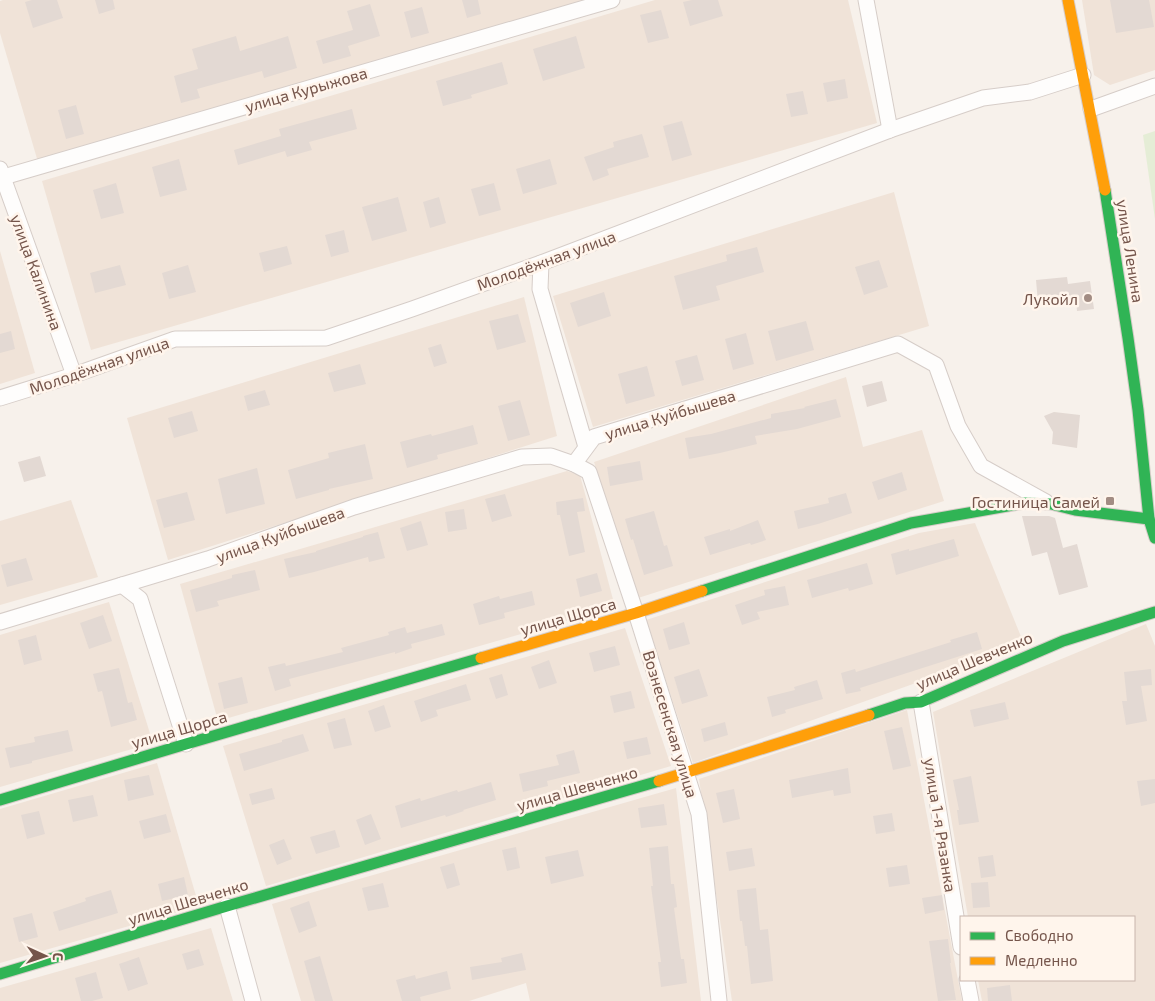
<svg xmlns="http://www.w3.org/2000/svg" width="1155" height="1001" font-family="'Exo 2',sans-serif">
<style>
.residential{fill:#f0e3d8}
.green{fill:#e5edd6}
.building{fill:#e3d9d3}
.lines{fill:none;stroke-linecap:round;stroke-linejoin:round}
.street-casing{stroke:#d6cdc8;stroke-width:17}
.fast-casing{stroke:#d6ccc8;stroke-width:13}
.slow-casing{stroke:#d6ccc8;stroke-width:13}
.street{stroke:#fefdfc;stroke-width:15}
.fast{stroke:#30b455;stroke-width:11}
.slow{stroke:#ff9f0a;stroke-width:11}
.poi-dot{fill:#a28c83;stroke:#fff5ec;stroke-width:2}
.labels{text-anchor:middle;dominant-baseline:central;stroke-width:5;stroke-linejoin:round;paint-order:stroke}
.street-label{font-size:16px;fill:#75554b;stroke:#fff5ec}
.poi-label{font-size:16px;fill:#75554b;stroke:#fff5ec;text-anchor:end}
</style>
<rect width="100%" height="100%" fill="#f7f1eb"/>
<g class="residential">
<polygon points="3,0 589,0 38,162 0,33 0,1"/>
<polygon points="655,0 848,0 877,123 91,350 42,181"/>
<polygon points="1082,0 1155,0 1155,70 1110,85 1094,75"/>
<polygon points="894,192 929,326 593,427 553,296"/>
<polygon points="0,251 35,373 0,384"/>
<polygon points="524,297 557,436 168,560 127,418"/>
<polygon points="846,377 863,447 922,430 944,501 638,598 594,462"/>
<polygon points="567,471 580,475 615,607 218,721 180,584"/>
<polygon points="71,500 98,577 0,605 0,521"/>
<polygon points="975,523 1024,644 693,763 646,620 919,533"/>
<polygon points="109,602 153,743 0,787 0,635"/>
<polygon points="1146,624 1155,646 1155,1001 982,1001 978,980 1134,980 1134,917 968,917 933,712"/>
<polygon points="625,628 671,766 266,886 223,746"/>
<polygon points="907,710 962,1001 732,1001 699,779"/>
<polygon points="157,763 199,906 0,963 0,809"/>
<polygon points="676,788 701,1001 530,1001 526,983 469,1001 301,1001 272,904"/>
<polygon points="211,928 233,1001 0,1001 0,988"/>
</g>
<polygon class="green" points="1155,131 1155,219 1143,135"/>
<g class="building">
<polygon points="32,0 57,0 63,18 33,28 25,2"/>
<polygon points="95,0 113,0 115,9 99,14"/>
<polygon points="462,0 478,0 481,14 467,18"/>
<polygon points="692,0 718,0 723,16 690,26 683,2"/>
<polygon points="1110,0 1149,0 1154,27 1116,33"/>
<polygon points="370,4 380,36 348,46 351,56 323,64 316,41 353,30 347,11"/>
<polygon points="422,7 429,33 411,38 404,12"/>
<polygon points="661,10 669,38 648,43 640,15"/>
<polygon points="236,36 240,51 288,36 297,68 264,78 262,71 197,89 200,98 181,103 174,76 198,69 192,49"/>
<polygon points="576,36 585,68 543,81 533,49"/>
<polygon points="502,62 508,84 471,95 472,98 443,106 436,81"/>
<polygon points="845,79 848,98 827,102 823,83"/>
<polygon points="803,91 808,114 791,117 786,94"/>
<polygon points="76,105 84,134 66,139 58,110"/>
<polygon points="352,109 357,129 309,142 312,150 287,157 285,151 238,165 234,150 281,136 279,129"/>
<polygon points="682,121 692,155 672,161 663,126"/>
<polygon points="642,134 649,157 607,169 609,175 593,181 584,157 614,147 613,142"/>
<polygon points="179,159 187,190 160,197 152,167"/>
<polygon points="550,159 557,184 523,194 516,169"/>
<polygon points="116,183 124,213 101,219 93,190"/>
<polygon points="494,183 501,210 479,216 471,189"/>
<polygon points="398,197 407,231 372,241 362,207"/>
<polygon points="439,197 446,223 430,228 423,202"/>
<polygon points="344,230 349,252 331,257 325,235"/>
<polygon points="287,246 292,264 264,272 259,253"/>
<polygon points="757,247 764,272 716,286 720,300 683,310 674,276 727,261 726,255"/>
<polygon points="879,260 888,287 864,295 855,267"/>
<polygon points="120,265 126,285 95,293 90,273"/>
<polygon points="188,265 196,292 169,299 162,273"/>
<polygon points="1067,277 1068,284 1090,281 1094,309 1077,311 1076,299 1038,303 1036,280"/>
<polygon points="604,292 611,316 578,327 570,303"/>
<polygon points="518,314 526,342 497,350 489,321"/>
<polygon points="806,321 814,350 776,361 768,331"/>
<polygon points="11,331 15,349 0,353 0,334"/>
<polygon points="746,333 754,364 733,370 725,339"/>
<polygon points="441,344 447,363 434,367 428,348"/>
<polygon points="697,355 704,380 682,386 675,361"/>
<polygon points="360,364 366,384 334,392 328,373"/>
<polygon points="647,366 655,396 626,404 618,374"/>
<polygon points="882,381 887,401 867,407 862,386"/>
<polygon points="265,390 270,405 248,411 244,396"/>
<polygon points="836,399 841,417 797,429 755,436 757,444 720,453 689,459 685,438 711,434 771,418 771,414 805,408 804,407"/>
<polygon points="520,400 530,435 508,441 498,406"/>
<polygon points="192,411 198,431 174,438 168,418"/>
<polygon points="1054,412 1080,415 1077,448 1052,444 1053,432 1044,416"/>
<polygon points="473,425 478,444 437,455 438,459 407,468 400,442 431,434 432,436"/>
<polygon points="365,444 373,479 329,489 329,490 296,499 288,470 329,458 328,453"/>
<polygon points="40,456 46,476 24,482 18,462"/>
<polygon points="640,461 643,480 610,486 607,467"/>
<polygon points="257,468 265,504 226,514 218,479"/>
<polygon points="902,472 907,490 878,500 872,482"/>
<polygon points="187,492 195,520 164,528 156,500"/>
<polygon points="846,493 852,513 818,524 798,529 794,511 829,503 828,498"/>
<polygon points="505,494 512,516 492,522 485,499"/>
<polygon points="583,498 585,511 577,512 585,552 569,556 560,515 557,515 556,502"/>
<polygon points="464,509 467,529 448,532 445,512"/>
<polygon points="654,511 664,546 667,545 673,566 644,575 633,539 631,540 625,519"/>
<polygon points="1022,516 1049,516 1055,518 1063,548 1077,544 1088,587 1059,595 1047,552 1032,556"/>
<polygon points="758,520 766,540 751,545 750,543 710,555 704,537 730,529 730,531"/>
<polygon points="421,521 428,545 407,551 400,528"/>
<polygon points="378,532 385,558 369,562 368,557 314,572 289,578 284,559 316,552 316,551 363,537 363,536"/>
<polygon points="954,539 959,556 896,575 891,554 909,549 909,551"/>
<polygon points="26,558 33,580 7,587 1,565"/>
<polygon points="867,563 873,584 849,591 848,588 812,598 807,580"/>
<polygon points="255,570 260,590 217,601 219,606 196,612 190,590 232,578 232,575"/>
<polygon points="597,573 602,591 580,597 576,579"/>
<polygon points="785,586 789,605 757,612 760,619 742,625 735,605 765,595 764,590"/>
<polygon points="532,591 535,605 504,613 505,618 479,625 473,604 499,596 500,599"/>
<polygon points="103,615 112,641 89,649 80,623"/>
<polygon points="684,622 690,644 669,650 663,629"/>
<polygon points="442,624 445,635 411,644 412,648 395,654 395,652 289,679 291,686 275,691 268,667 285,663 286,666 343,652 341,648 389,635 388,632 405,627 407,633"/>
<polygon points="977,632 982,649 860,688 861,691 846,694 841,673 855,669 856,672 951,642 950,640"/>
<polygon points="36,635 42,660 24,665 18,640"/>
<polygon points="615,646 620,665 594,672 589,653"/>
<polygon points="549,660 557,683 539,689 531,667"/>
<polygon points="119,668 128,703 132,702 137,720 111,727 102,691 98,692 93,674"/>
<polygon points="699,669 708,696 682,704 674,677"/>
<polygon points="1151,669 1152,685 1141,686 1147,721 1126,725 1122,701 1127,701 1124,672"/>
<polygon points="502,674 508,695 496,699 489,678"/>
<polygon points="242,677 248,703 224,709 218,683"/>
<polygon points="817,680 823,699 785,710 786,713 772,717 767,697 795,690 794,687"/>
<polygon points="466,684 471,700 436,710 438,716 421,722 414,701"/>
<polygon points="631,691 635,708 614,713 610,696"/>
<polygon points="1005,702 1009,719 974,727 970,710"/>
<polygon points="384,705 391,727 375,732 368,711"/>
<polygon points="345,718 352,745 334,749 327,723"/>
<polygon points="725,722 728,735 704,742 701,729"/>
<polygon points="902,727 911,766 893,770 884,731"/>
<polygon points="68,730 73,751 32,761 32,763 10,768 5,748 35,742 34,737"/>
<polygon points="303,734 309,751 244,771 239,754 282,742 282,740"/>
<polygon points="647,737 651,754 627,759 623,742"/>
<polygon points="574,750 580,773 547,781 548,786 523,792 519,774 559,765 556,755"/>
<polygon points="848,768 851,793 834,796 833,790 792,798 789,780"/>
<polygon points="149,775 154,795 128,801 124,780"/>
<polygon points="971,776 979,822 959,825 957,810 959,810 953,780"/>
<polygon points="1155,779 1155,803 1141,806 1137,781"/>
<polygon points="491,782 496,800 463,810 464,811 446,817 445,815 401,828 395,806 420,798 421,801 457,790 458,792"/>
<polygon points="272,788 275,799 252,805 249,794"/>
<polygon points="734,789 740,819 723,823 716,793"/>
<polygon points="93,795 98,816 73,822 68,800"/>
<polygon points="664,804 667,825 641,828 638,808"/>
<polygon points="39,811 45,834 27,839 21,815"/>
<polygon points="892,813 895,831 876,834 873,816"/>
<polygon points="166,814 171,832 144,839 139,821"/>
<polygon points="371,814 381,839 365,845 356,820"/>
<polygon points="335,830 340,847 316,854 310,837"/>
<polygon points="284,839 292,859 277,865 269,845"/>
<polygon points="668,846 671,884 674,884 677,907 674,908 681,959 684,959 687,983 661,987 658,962 661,962 651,886 653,886 649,848"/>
<polygon points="516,847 520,868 507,871 502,850"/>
<polygon points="752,848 755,866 729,871 726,852"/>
<polygon points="578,850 584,876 551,884 545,857"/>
<polygon points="993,855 996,876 981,878 978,857"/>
<polygon points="454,863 460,885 447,889 440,867"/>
<polygon points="907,865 910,884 889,887 886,868"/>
<polygon points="184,877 188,895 162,901 158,884"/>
<polygon points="988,882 990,907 973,908 971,883"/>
<polygon points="383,883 389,907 368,911 362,888"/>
<polygon points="756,888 760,930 768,929 773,981 751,984 747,946 745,946 742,921 740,921 737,890"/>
<polygon points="111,890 118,913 59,931 53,912 86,901 85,898"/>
<polygon points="942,895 944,910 925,914 922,898"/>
<polygon points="309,901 317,926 299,933 290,908"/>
<polygon points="32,913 38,937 19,942 13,918"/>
<polygon points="948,939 951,963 950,963 956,1000 938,1001 929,941"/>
<polygon points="199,949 204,965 187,970 182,954"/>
<polygon points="522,953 526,970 472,980 470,967 502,962 501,958"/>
<polygon points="320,956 333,1001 315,1001 304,961"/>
<polygon points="139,957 148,984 128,991 119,964"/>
<polygon points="447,971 451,989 420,997 421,1001 402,1001 396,980 415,975 416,979"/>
<polygon points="96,972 103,998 92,1001 81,1001 75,978"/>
<polygon points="1010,985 1012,1001 988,1001 987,988"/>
</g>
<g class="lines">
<defs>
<g id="street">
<polyline points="866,0 890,130"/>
<polyline points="1091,109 1155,86"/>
<polyline points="0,169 74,375"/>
<polyline points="0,178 612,0"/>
<polyline points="541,263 540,289 586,447"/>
<polyline points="0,398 74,375 175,339 326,338 412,309 541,263 890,130 983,98 1030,92 1083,75"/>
<polyline points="574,464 589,472 636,613 699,814 719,1001"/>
<polyline points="122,585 140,599 186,744"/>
<polyline points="0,622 208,559 354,507 522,457 551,456 574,464 594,437 898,344 936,365 958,426 981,466 1046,502"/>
<polyline points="921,702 961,947"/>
<polyline points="227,906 253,1001"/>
<polyline points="967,980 971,1001"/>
</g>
<g id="fast">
<polyline points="1105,190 1128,338 1138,410 1149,519 1155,538"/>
<polyline points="702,591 911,523 1025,503 1051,504 1075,510 1149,519"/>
<polyline points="869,715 905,703 921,702 1063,641 1155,612"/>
<polyline points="0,800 186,744 481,658"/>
<polyline points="0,974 227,906 659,781"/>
</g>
<g id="slow">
<polyline points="1068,0 1105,190"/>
<polyline points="481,658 636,613 702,591"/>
<polyline points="659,781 869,715"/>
</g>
</defs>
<use href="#street" class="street-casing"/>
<use href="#fast" class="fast-casing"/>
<use href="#slow" class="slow-casing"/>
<use href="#street" class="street"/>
<use href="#fast" class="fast"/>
<use href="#slow" class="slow"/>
</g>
<g class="poi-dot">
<circle cx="1088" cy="298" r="5"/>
<rect x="1105" y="496" width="10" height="10" rx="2.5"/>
</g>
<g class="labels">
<g class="street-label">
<text transform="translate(306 89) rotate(-16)">улица Курыжова</text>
<text transform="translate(1131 251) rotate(81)">улица Ленина</text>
<text transform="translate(546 260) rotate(-20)">Молодёжная улица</text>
<text transform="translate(37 272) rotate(70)">улица Калинина</text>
<text transform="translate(99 365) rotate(-19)">Молодёжная улица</text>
<text transform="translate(670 414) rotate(-17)">улица Куйбышева</text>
<text transform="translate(280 534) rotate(-20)">улица Куйбышева</text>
<text transform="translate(568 616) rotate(-16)">улица Щорса</text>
<text transform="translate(974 660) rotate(-23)">улица Шевченко</text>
<text transform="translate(671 724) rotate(73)">Вознесенская улица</text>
<text transform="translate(179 729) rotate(-16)">улица Щорса</text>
<text transform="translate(577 788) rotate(-16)">улица Шевченко</text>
<text transform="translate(941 825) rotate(81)">улица 1-я Рязанка</text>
<text transform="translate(188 901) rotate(-17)">улица Шевченко</text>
</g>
<g class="poi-label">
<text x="1078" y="298">Лукойл</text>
<text x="1100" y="501">Гостиница Самей</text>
</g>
</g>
<rect x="960" y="916" width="175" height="65" fill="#fff5ec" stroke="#c8b5ac"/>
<rect x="970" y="932" width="25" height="8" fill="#30b455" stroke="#c8b5ac"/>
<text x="1005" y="941" font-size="15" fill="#75554b">Свободно</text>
<rect x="970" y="957" width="25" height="8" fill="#ff9f0a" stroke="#c8b5ac"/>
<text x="1005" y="966" font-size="15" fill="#75554b">Медленно</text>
<g transform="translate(45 956) rotate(93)" stroke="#fff5ec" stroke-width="4" paint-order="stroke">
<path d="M0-4L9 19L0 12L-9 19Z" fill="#75554b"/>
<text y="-8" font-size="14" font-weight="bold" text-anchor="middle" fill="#75554b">С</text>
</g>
</svg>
